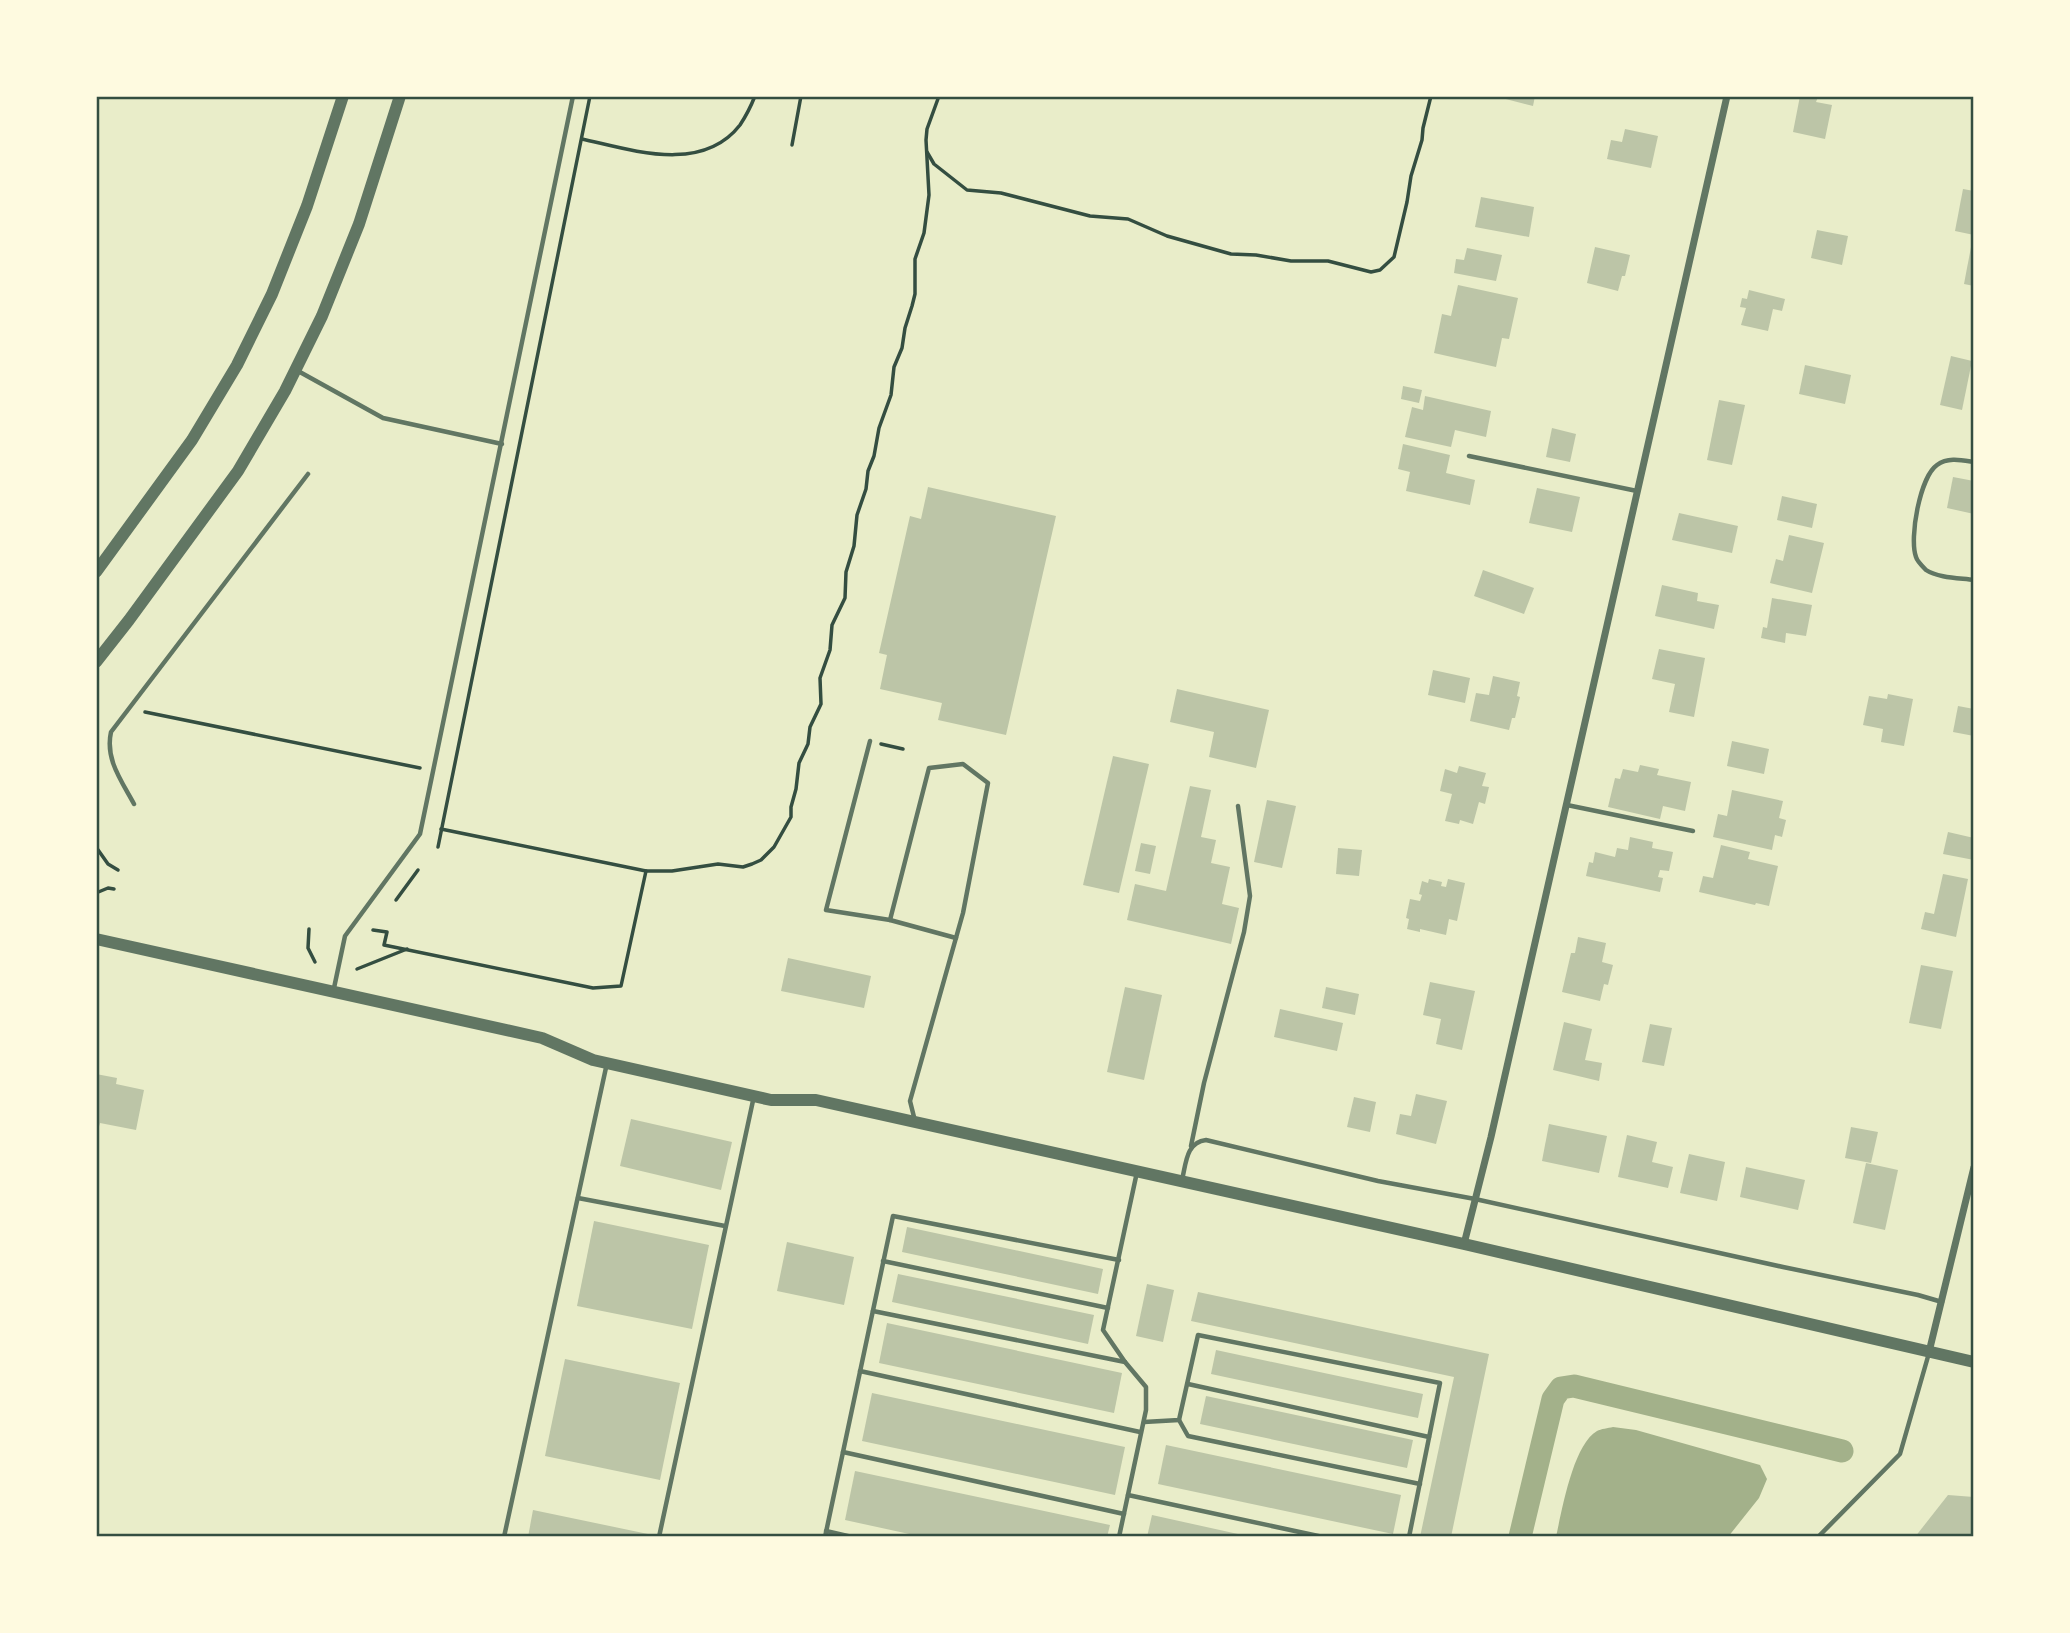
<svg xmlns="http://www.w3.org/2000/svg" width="2070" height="1633" font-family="Quicksand,sans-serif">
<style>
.water{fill:#a3b18a}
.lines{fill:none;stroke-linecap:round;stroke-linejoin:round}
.canal{stroke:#a3b18a;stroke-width:23}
.building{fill:#bcc5a7}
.path{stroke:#344e41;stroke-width:3.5}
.service{stroke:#617663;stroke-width:4.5}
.minor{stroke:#617663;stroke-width:7}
.tertiary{stroke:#617663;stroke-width:12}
.neatline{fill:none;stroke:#344e41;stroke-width:2.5}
</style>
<rect width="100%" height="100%" fill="#e9edc9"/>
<path class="water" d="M1613 1427 1636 1430 1760 1465 1767 1479 1759 1498 1728 1537H1556C1562 1510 1573 1445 1597 1431 1601 1429 1608 1428 1613 1427Z"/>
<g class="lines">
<polyline class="canal" points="1520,1537 1553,1399 1561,1388 1574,1386 1842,1451"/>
</g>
<g class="building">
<polygon points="1494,96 1535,96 1533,106"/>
<polygon points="1800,96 1818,97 1816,102 1832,105 1825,139 1793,132"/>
<polygon points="1625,129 1658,136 1651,168 1607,159 1611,140 1622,142"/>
<polygon points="1963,189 1974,191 1974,235 1955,231"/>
<polygon points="1481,197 1534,207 1529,237 1475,227"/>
<polygon points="1817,230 1848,236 1842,265 1811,258"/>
<polygon points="1595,247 1630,255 1625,276 1622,276 1618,291 1587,283"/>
<polygon points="1971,247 1974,247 1974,286 1964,284"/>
<polygon points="1467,248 1502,255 1496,281 1454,273 1456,259 1464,260"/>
<polygon points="1458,285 1518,298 1509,339 1502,338 1496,367 1434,353 1442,314 1451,316"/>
<polygon points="1749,290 1785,299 1782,311 1773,309 1768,331 1741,325 1746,308 1740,307 1742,298 1747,299"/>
<polygon points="1951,356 1972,361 1962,410 1940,405"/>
<polygon points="1805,365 1851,375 1845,404 1799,394"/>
<polygon points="1403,386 1422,390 1419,403 1401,399"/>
<polygon points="1425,396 1491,411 1486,437 1455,430 1451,447 1405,437 1412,407 1423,410"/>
<polygon points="1719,400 1745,405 1732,465 1707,460"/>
<polygon points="1552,428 1576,434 1570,462 1546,457"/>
<polygon points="1403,444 1450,455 1446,473 1475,480 1470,505 1406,491 1410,472 1398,469"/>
<polygon points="1953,477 1974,481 1974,514 1947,508"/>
<polygon points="928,487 1056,516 1006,735 938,720 942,703 880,689 887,655 879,653 910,516 921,519"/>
<polygon points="1537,488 1580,497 1572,532 1529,523"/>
<polygon points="1782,496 1817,504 1812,528 1777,520"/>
<polygon points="1679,513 1738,526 1732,553 1672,540"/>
<polygon points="1789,535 1824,543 1812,593 1770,583 1776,559 1783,561"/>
<polygon points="1483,570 1534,588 1524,614 1474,596"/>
<polygon points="1662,585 1698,593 1697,601 1719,605 1714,629 1655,616"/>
<polygon points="1772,598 1812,605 1806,636 1786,633 1785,643 1761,638 1763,627 1767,628"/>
<polygon points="1659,649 1705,658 1694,717 1669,712 1675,684 1652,679"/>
<polygon points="1433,670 1470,678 1465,703 1428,695"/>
<polygon points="1493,676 1520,682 1517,696 1520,697 1515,718 1512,718 1509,730 1470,721 1476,693 1489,695"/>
<polygon points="1177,689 1269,710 1256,768 1209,757 1214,732 1170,722"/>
<polygon points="1888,694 1913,699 1904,746 1881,742 1883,729 1863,725 1869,696 1887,699"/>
<polygon points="1958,706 1974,709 1974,736 1953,732"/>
<polygon points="1732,741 1769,749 1764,774 1727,766"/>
<polygon points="1113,756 1149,764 1119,893 1083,885"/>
<polygon points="1640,765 1659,769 1657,775 1691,782 1685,811 1663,806 1660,819 1608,807 1615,778 1620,779 1623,769 1638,772"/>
<polygon points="1459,766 1486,773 1482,786 1489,787 1485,804 1479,802 1473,824 1460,820 1459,824 1445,821 1452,794 1440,791 1445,769 1457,773"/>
<polygon points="1190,786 1211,790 1201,837 1216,840 1211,863 1230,867 1222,904 1239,908 1231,944 1127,920 1135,884 1166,891"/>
<polygon points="1732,790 1783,801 1779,818 1786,820 1782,837 1775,835 1772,850 1713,837 1718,814 1727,816"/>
<polygon points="1267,800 1296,806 1282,868 1254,862"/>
<polygon points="1948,832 1974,838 1974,860 1943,854"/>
<polygon points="1630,837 1653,842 1652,848 1673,852 1669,871 1660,870 1658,877 1663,878 1660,892 1586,876 1589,862 1593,863 1595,852 1615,857 1617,848 1628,850"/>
<polygon points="1141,843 1156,846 1150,874 1135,871"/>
<polygon points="1721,845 1750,852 1748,859 1778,866 1769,906 1756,903 1755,905 1699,892 1703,876 1713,878"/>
<polygon points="1338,848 1362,850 1359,876 1336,874"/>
<polygon points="1943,874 1968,879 1956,937 1921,929 1925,912 1934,914"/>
<polygon points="1429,879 1442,882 1441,886 1446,887 1448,879 1465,883 1457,921 1449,919 1446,935 1420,929 1420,932 1407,929 1409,919 1406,918 1410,899 1420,901 1422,895 1419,894 1422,881 1428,883"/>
<polygon points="1578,937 1606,943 1602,962 1613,965 1608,985 1604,984 1600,1001 1562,992 1571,953 1575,953"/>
<polygon points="788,958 871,976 864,1008 781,991"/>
<polygon points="1921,965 1953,971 1941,1029 1909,1023"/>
<polygon points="1430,982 1475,991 1462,1050 1436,1044 1441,1019 1423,1015"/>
<polygon points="1125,987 1162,995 1144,1080 1107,1072"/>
<polygon points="1326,987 1359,994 1355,1015 1322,1008"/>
<polygon points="1280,1009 1343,1023 1337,1051 1274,1037"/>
<polygon points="1564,1022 1592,1029 1585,1060 1602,1063 1599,1081 1553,1070"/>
<polygon points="1650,1024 1672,1028 1664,1066 1642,1062"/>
<polygon points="96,1074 117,1078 116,1084 144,1090 136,1130 100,1123 96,1138"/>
<polygon points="1416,1094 1447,1101 1436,1144 1396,1134 1400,1114 1411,1116"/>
<polygon points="1354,1097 1376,1102 1370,1132 1347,1127"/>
<polygon points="631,1119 732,1142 721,1190 620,1166"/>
<polygon points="1549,1124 1607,1136 1599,1173 1542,1161"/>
<polygon points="1851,1127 1878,1132 1871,1163 1845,1158"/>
<polygon points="1627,1135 1657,1142 1652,1162 1673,1167 1668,1188 1618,1177"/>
<polygon points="1689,1154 1725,1162 1717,1201 1680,1193"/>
<polygon points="1866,1163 1898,1170 1885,1230 1853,1223"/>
<polygon points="1746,1167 1805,1180 1798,1210 1740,1197"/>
<polygon points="594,1221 709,1245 692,1329 577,1306"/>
<polygon points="907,1227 1103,1269 1098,1294 902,1252"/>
<polygon points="787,1242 854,1257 844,1305 777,1291"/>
<polygon points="898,1274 1094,1315 1088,1344 892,1302"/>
<polygon points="1147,1284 1174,1290 1163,1342 1136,1336"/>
<polygon points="1198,1292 1489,1354 1451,1537 1420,1537 1454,1377 1191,1321"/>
<polygon points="887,1323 1122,1373 1114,1413 879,1363"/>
<polygon points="1216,1350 1423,1394 1418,1418 1211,1374"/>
<polygon points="565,1359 680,1383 660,1480 545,1456"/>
<polygon points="872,1393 1125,1447 1115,1495 862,1441"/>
<polygon points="1206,1396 1413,1440 1407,1468 1200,1424"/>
<polygon points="1166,1445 1401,1495 1393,1534 1158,1484"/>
<polygon points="855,1471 1110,1525 1107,1537 923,1537 845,1520"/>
<polygon points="1948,1495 1974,1497 1974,1537 1915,1537"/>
<polygon points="533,1510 648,1534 648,1537 528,1537"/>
<polygon points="1152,1515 1247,1536 1246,1537 1147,1537"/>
</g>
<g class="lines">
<g class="path">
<path d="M582 139C632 150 702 174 740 125 746 116 751 106 755 96"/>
<polyline points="792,145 801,96"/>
<polyline points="927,152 934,164 967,190 1001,193 1090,216 1128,219 1167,236 1231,254 1256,255 1291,261 1328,261 1371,272 1380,270 1394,257 1407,202 1411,176 1422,140 1423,128 1431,96"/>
<polyline points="145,712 420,768"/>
<polyline points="881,744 903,749"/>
<polyline points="441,829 646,871 672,871 718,864 743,867 752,864 761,860 774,847 791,817 791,807 796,789 799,763 808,744 810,727 821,704 820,678 830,650 832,625 845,598 846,572 854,546 857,515 866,489 868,471 874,456 879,428 891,395 894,367 902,348 905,328 912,306 915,294 915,259 924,233 929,195 926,140 927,129 939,96"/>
<polyline points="96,847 108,864 118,870"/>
<polyline points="438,847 590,96"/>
<polyline points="96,893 108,888 114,889"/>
<polyline points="396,900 418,870"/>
<polyline points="309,929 308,948 315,962"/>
<polyline points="373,930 387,932 384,945 593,988 621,986 646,871"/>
<polyline points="357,969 407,949"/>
</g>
<g class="service">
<polyline points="298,371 383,418 502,444"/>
<polyline points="1469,456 1637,491"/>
<path d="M1974 462C1961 460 1948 457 1937 465 1920 477 1909 538 1916 557 1917 561 1923 567 1926 570 1938 578 1960 578 1974 580"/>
<polyline points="870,741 826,910 890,920 956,938"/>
<path d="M134 804C121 780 105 759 111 732L308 474"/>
<polyline points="1567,805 1693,831"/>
<polyline points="890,920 929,768 963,764 988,783 963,913 910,1101 915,1121"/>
<polyline points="334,988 345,936 420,834 573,96"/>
<polyline points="1191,1146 1204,1083 1244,932 1250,896 1238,806"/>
<path d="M1182 1180C1186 1164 1186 1142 1206 1140L1378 1181 1475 1199 1783 1267 1918 1295 1942 1302"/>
<polyline points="578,1198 725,1226"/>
<polyline points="883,1261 1108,1308"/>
<polyline points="873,1311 1125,1362"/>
<polyline points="860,1371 1140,1432"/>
<polyline points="1188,1384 1429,1437"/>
<polyline points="1179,1420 1188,1436 1420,1484"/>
<polyline points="1144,1422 1179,1420 1198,1335 1440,1383 1409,1537"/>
<polyline points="843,1452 1124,1514"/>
<polyline points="1128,1495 1323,1537"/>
<polyline points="826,1531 852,1537"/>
<polyline points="504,1537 607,1063"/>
<polyline points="659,1537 754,1096"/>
<polyline points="825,1537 893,1216 1119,1260"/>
<polyline points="1119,1537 1146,1410 1146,1387 1125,1362 1103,1330 1137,1172"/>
<polyline points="1818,1537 1900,1454 1929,1353"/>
</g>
<g class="minor">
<polyline points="1464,1244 1491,1137 1727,96"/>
<polyline points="1929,1352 1974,1167"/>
</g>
<g class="tertiary">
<polyline points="96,572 192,440 237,365 272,294 307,206 343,96"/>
<polyline points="96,662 129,620 238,471 285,391 322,316 359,224 400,96"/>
<polyline points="96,939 542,1038 593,1060 771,1100 816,1100 1464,1244 1974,1362"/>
</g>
</g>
<rect width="2070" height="1633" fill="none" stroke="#fefae0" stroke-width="196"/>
<rect x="98" y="98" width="1874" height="1437" class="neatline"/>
</svg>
